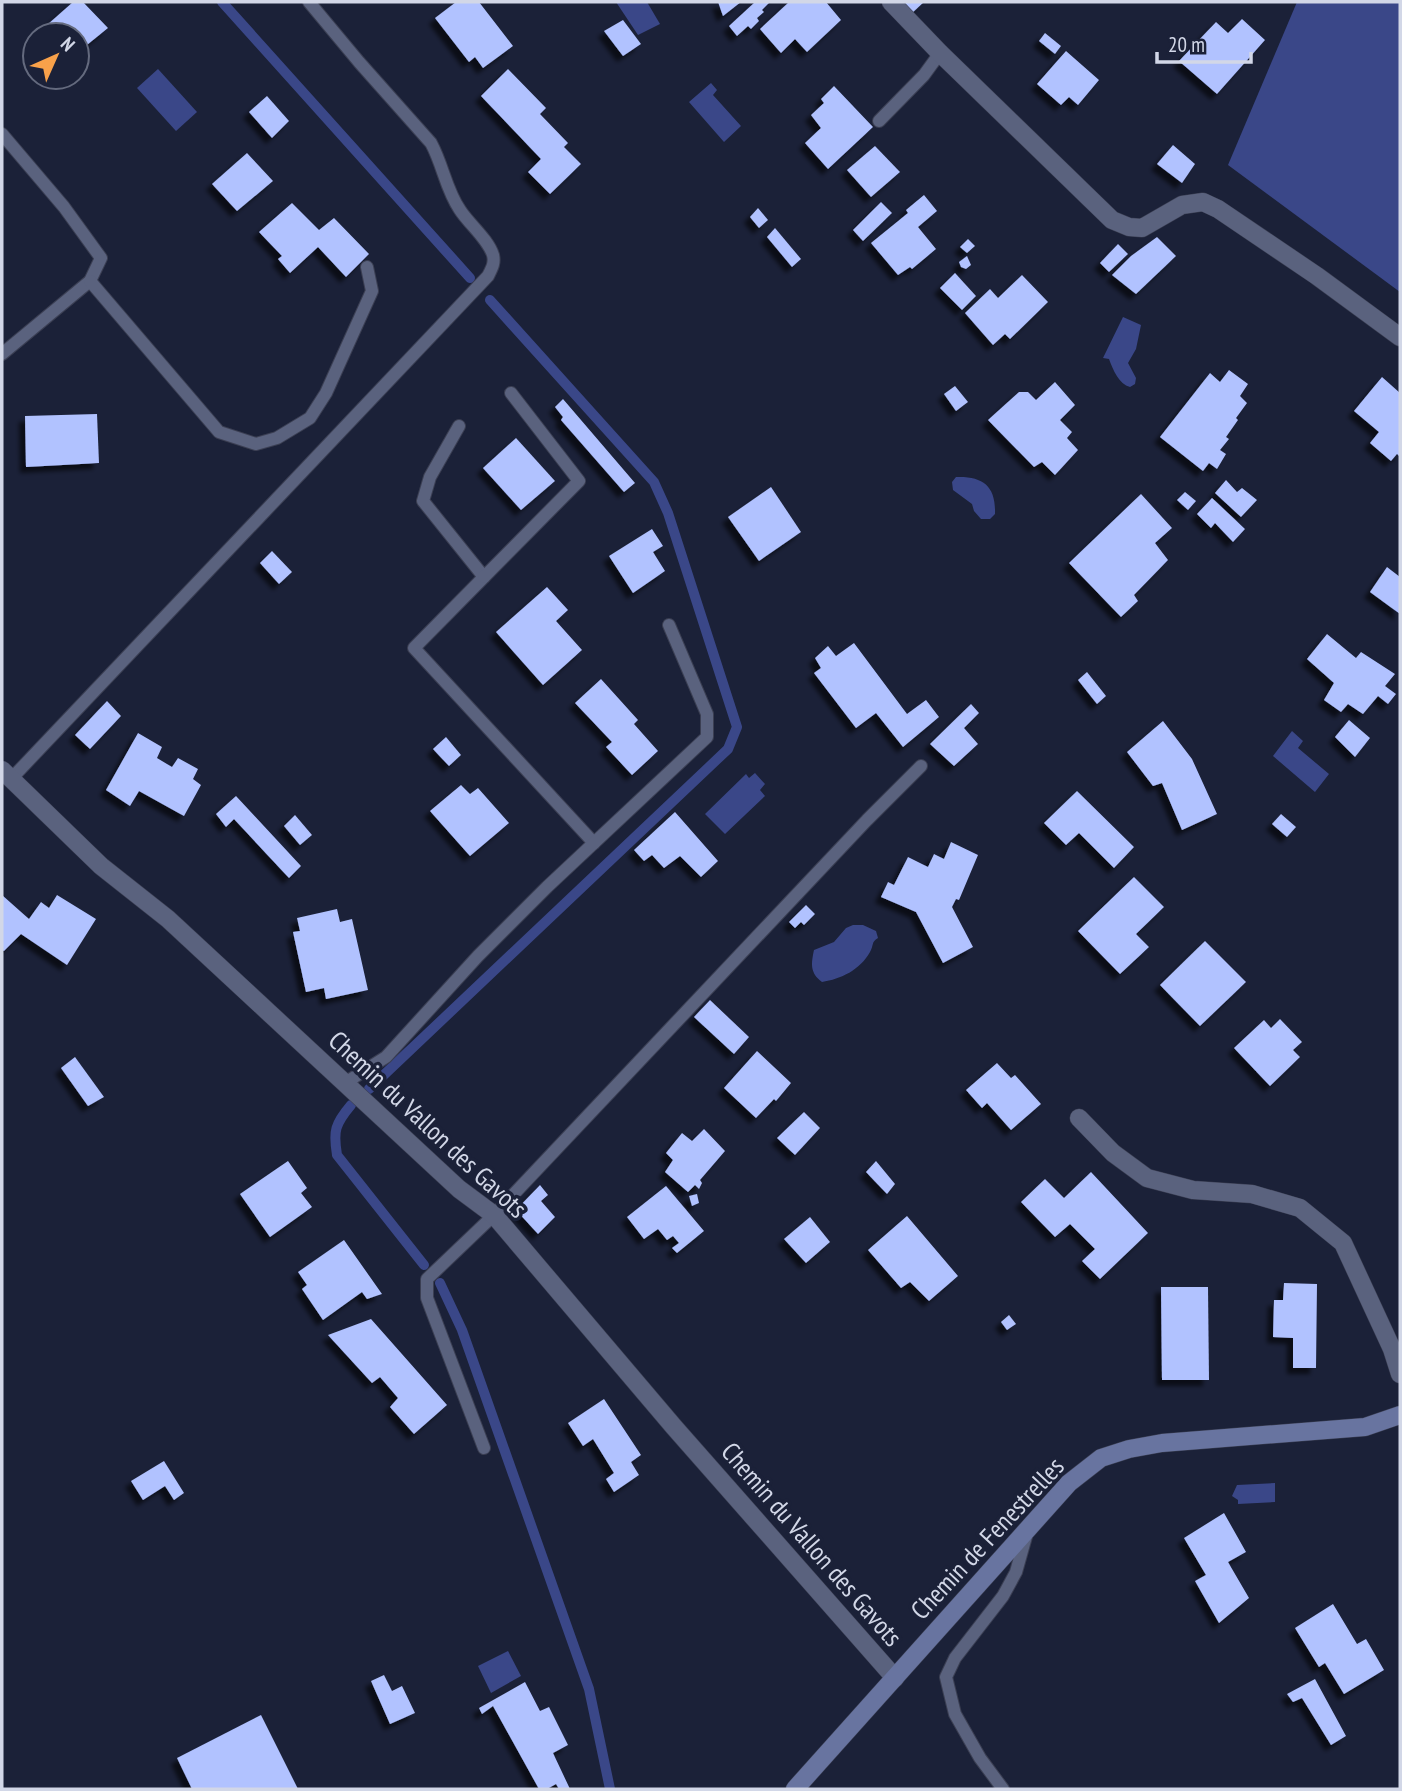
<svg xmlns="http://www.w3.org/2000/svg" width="1402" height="1791" font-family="'PT Sans Narrow',sans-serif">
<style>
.forest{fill:#3a4788}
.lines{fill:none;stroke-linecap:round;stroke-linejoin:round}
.stream{stroke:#3a4788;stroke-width:10}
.building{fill:#b1c2ff;filter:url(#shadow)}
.lane-casing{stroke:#3b3f53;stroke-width:14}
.street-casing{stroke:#3b3f53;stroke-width:19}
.secondary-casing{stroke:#3b3f53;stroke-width:19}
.lane{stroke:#5a627e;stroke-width:12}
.street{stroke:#5a627e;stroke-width:18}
.secondary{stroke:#6874a0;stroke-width:18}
.labels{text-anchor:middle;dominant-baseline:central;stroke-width:7;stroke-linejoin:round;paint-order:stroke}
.street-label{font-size:26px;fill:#d2d7e7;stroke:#1b2138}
</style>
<defs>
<filter id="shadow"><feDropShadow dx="-6" dy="6" stdDeviation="2" flood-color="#0009"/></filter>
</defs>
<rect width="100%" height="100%" fill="#1b2138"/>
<g class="forest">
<polygon points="616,2 647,2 660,24 638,35"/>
<polygon points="1297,2 1400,2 1400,292 1228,165"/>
<polygon points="158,69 197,112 176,131 137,88"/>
<polygon points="711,83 717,90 713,95 741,126 724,142 689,102"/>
<path d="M1123 317 1141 325 1136 349 1128 363 1136 378 1135 384 1130 387C1119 384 1113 370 1109 359L1103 358Z"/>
<path d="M956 477C983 476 996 486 995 514L990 519H981L974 511 972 504 953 490 952 482Z"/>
<polygon points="1292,731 1303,741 1298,748 1329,774 1315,792 1273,756"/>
<polygon points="755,773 765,784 760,790 765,796 725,834 705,814 746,774 749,778"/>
<path d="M853 925H863L876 931 878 938C871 942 874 945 870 952 860 970 841 979 822 982 810 973 811 964 814 950L834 942 846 928Z"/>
<polygon points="1275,1483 1275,1502 1238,1504 1238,1500 1232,1496 1237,1485"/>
<polygon points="508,1651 521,1676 491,1693 478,1666"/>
</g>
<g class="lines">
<g class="stream">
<polyline points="222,2 470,278"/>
<polyline points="369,1089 728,749 737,727 668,513 654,482 490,300"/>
<path d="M351 1105C335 1124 333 1131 337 1155L424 1265"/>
<polyline points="440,1283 462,1330 589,1689 610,1789"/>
</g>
</g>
<g class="building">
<polygon points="73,2 83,2 108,28 77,53 77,35 56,35 47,25"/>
<polygon points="456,2 479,2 513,46 483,68 475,57 469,62 435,18"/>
<polygon points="718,2 741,2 723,16"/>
<polygon points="755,2 770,2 762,10 764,12 757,18 759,21 751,29 748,26 737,36 729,26"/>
<polygon points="789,2 826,2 841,20 807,52 795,39 781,53 760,29"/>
<polygon points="899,2 924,2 911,14"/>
<polygon points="1242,19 1265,40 1217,94 1179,61 1216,22 1228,33"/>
<polygon points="623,20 641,44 623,56 604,31"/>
<polygon points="1045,33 1061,46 1055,54 1039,41"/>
<polygon points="1066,51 1099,80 1078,105 1069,97 1061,105 1037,84"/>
<polygon points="508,69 546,108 540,114 568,143 564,147 581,164 550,194 528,172 541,159 481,96"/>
<polygon points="834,86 873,127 828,169 805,143 821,128 811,115 824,103 821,99"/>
<polygon points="267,96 289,121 272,138 249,112"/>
<polygon points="1173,145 1195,164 1182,183 1157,164"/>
<polygon points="875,146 900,172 871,197 847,170"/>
<polygon points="247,153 273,181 237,211 212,184"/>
<polygon points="924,195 937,211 918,227 936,249 912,269 910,267 898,275 871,243 908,213 906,210"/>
<polygon points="881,202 892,213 863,241 853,230"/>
<polygon points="292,203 319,230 334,218 369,254 346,277 318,247 290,273 278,259 282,256 259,232"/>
<polygon points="758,208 768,220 759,228 750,217"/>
<polygon points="775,228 801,259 792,267 767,237"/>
<polygon points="1157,237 1176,256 1136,294 1112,275 1131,256"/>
<polygon points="968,239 975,246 967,253 960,247"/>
<polygon points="1118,244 1128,254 1109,272 1100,263"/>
<polygon points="967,256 971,265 966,269 961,267 959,262"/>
<polygon points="955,273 976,296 962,310 940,288"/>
<polygon points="1022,275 1048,302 1010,339 1005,334 993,345 965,313 990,289 998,298"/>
<polygon points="1229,370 1248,384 1240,396 1247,403 1236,418 1238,420 1226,437 1229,439 1220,450 1226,454 1217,469 1209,463 1203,471 1160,437 1210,373 1220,382"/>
<polygon points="1382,377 1400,393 1400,457 1397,454 1391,461 1370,443 1379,432 1354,411"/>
<polygon points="1055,382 1075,405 1060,420 1072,432 1067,438 1078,450 1055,475 1042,462 1034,467 988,420 1019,392 1028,392 1036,400"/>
<polygon points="955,386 968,402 956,411 944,394"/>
<polygon points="563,399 635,483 624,492 561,420 563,417 555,407"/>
<polygon points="97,414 99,463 26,467 25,416"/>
<polygon points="516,438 555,481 521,510 483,468"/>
<polygon points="1226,480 1237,492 1242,488 1257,500 1241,517 1215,493"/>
<polygon points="771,487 801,532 759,561 728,517"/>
<polygon points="1185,492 1196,501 1188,510 1177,500"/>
<polygon points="1141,494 1172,528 1155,543 1168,560 1134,595 1138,601 1121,617 1069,563"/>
<polygon points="1212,498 1245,529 1233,542 1215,523 1211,528 1197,514"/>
<polygon points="652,529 663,546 653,552 665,571 633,593 609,556"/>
<polygon points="272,551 292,572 279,584 260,563"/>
<polygon points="1387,567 1400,577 1400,614 1370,592"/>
<polygon points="547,587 568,610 556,621 582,650 543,685 496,632"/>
<polygon points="1327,634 1356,658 1361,652 1395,674 1385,686 1396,694 1388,704 1378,696 1363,714 1348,704 1341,712 1324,700 1334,683 1307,659"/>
<polygon points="854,643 907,714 926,700 939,717 903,747 876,713 856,728 814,673 821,668 815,658 828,646 836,656"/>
<polygon points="1087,672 1106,696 1097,704 1078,680"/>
<polygon points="601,679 638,720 634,724 658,751 632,775 606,747 612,742 575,703"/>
<polygon points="107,701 121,716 90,749 75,735"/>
<polygon points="971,704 979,713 964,728 978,744 954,766 930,744"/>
<polygon points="1349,720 1370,738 1355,757 1335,737"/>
<polygon points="1163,721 1192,759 1217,814 1182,830 1162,783 1153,786 1127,752"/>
<polygon points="138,733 162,747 157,758 172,767 178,758 198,769 193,779 201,785 184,816 139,791 130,806 106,790"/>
<polygon points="446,737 461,755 449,766 433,749"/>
<polygon points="461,785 470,794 478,788 509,823 470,856 430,811"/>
<polygon points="1077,791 1134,847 1114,868 1079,833 1066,845 1044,823"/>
<polygon points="236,796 301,866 289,878 234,819 226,827 216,814"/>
<polygon points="675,812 718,861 701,877 680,856 664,868 652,855 644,861 634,850"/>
<polygon points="1281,814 1296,827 1287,837 1272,824"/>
<polygon points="295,815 312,835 300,845 284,826"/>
<polygon points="951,842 978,855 959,900 956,899 952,907 973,947 943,963 916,912 881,897 888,882 894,885 908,857 928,867 934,854 944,859"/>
<polygon points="1134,877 1164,907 1136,934 1149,947 1120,974 1078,931"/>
<polygon points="2,895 29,919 41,902 49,908 57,895 96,919 67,965 21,934 4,951 2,950"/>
<polygon points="806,905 815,914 804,925 801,922 795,928 789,922"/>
<polygon points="337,909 340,922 352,919 368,990 326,999 324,988 306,992 293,932 300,931 297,918"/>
<polygon points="1205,941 1246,982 1200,1026 1160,985"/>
<polygon points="710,1000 749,1037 734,1054 694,1017"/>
<polygon points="1280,1019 1302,1042 1293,1050 1300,1057 1270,1086 1234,1048 1264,1020 1271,1028"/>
<polygon points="757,1051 791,1083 776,1101 774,1099 756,1118 724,1088"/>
<polygon points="75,1057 104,1097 88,1106 61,1068"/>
<polygon points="997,1063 1011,1078 1015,1075 1041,1104 1011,1130 987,1103 982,1108 966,1090"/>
<polygon points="804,1112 820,1128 795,1155 777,1138"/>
<polygon points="704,1129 725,1151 700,1180 702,1183 699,1189 695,1185 688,1192 665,1172 673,1160 666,1153 682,1133 692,1141"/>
<polygon points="288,1161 307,1188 301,1193 312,1207 270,1237 240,1194"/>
<polygon points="876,1161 895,1184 887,1194 866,1172"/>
<polygon points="1091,1172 1148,1233 1100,1279 1082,1261 1095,1249 1070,1224 1055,1237 1021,1202 1045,1179 1064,1198"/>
<polygon points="540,1185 548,1195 541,1201 555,1217 538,1234 516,1210"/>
<polygon points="666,1186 704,1231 677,1253 672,1248 679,1243 673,1236 667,1240 658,1229 644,1239 627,1217"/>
<polygon points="697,1194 699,1203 692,1206 689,1196"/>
<polygon points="907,1216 958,1276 929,1301 910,1282 901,1288 868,1250"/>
<polygon points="810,1217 830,1242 806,1263 784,1239"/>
<polygon points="344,1240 382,1294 367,1299 362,1292 323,1320 302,1289 307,1285 298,1272"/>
<polygon points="1284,1283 1317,1284 1316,1368 1293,1368 1293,1338 1273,1337 1274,1300 1283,1300"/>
<polygon points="1161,1287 1208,1287 1209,1380 1162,1380"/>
<polygon points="1009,1315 1016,1324 1007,1330 1001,1322"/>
<polygon points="371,1319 447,1405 414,1434 390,1407 398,1398 380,1377 372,1383 328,1335"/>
<polygon points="604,1399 641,1455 631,1462 639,1475 614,1492 606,1479 614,1473 593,1439 583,1446 568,1423"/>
<polygon points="164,1461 184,1493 174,1500 165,1486 143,1500 131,1481"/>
<polygon points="1224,1513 1246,1552 1228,1562 1249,1598 1219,1623 1195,1581 1206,1575 1184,1538"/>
<polygon points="1333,1604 1357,1644 1366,1639 1384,1670 1344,1694 1325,1663 1319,1667 1295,1628"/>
<polygon points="384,1675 392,1691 402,1686 415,1713 390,1724 371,1681"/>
<polygon points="1315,1679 1346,1736 1331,1745 1302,1698 1293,1702 1287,1694"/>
<polygon points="525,1682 540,1711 549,1707 568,1745 553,1753 570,1789 559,1789 556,1784 547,1789 539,1789 493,1706 482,1714 479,1708"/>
<polygon points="261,1715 298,1789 192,1789 177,1758"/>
</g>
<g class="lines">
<defs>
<g id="lane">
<polyline points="879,121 924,75 940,53"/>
<polyline points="2,134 64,207 101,258 90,281 2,354"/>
<polyline points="90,281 219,432 256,444 277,438 310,418 326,393 372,291 367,267"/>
<polyline points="459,426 430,477 423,501 484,577 414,648 594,843"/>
<polyline points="484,577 579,481 511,393"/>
<path d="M11 779 488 276C492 268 495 263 493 255 488 239 469 224 460 210 446 190 443 165 431 143L359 62 309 2"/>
<polyline points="345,1083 386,1057 478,956 547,887 707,737 707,714 669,625"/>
<polyline points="484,1448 427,1298 427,1279 494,1215 867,820 921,766"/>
<polyline points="1003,1789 980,1758 955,1714 946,1677 955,1658 1003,1596 1016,1572 1027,1533"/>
</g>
<g id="street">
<polyline points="891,2 940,53 1112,220 1129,227 1142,228 1182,205 1203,202 1218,209 1317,276 1400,337"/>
<polyline points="2,770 101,866 168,919 459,1189 494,1215 674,1427 895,1678"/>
<polyline points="1079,1118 1113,1153 1147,1178 1193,1190 1252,1194 1300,1208 1343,1243 1392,1349 1400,1374"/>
</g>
<polyline id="secondary" points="795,1789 1069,1483 1101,1458 1129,1449 1162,1443 1365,1427 1400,1415"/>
</defs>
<use href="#lane" class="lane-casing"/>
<use href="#street" class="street-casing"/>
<use href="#secondary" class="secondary-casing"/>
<use href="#lane" class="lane"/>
<use href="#street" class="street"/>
<use href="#secondary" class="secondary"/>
</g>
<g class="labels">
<g class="street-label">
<text transform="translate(428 1124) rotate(43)">Chemin du Vallon des Gavots</text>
<text transform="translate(987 1538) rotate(-47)">Chemin de Fenestrelles</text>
<text transform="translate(812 1544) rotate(49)">Chemin du Vallon des Gavots</text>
</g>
</g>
<rect width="1402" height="1791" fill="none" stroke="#d2d7e7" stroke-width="7"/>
<g transform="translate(56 56) rotate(45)"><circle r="33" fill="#1b2138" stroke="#646a7e" stroke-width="2"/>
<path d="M0-5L12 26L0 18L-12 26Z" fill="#f8a14a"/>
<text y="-10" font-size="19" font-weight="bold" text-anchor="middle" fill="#d2d7e7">N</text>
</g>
<path d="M1157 52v10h94v-10" fill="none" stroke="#d2d7e7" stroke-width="3.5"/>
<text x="1168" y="52" font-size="21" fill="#d2d7e7" stroke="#1b2138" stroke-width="5" paint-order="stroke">20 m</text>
</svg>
